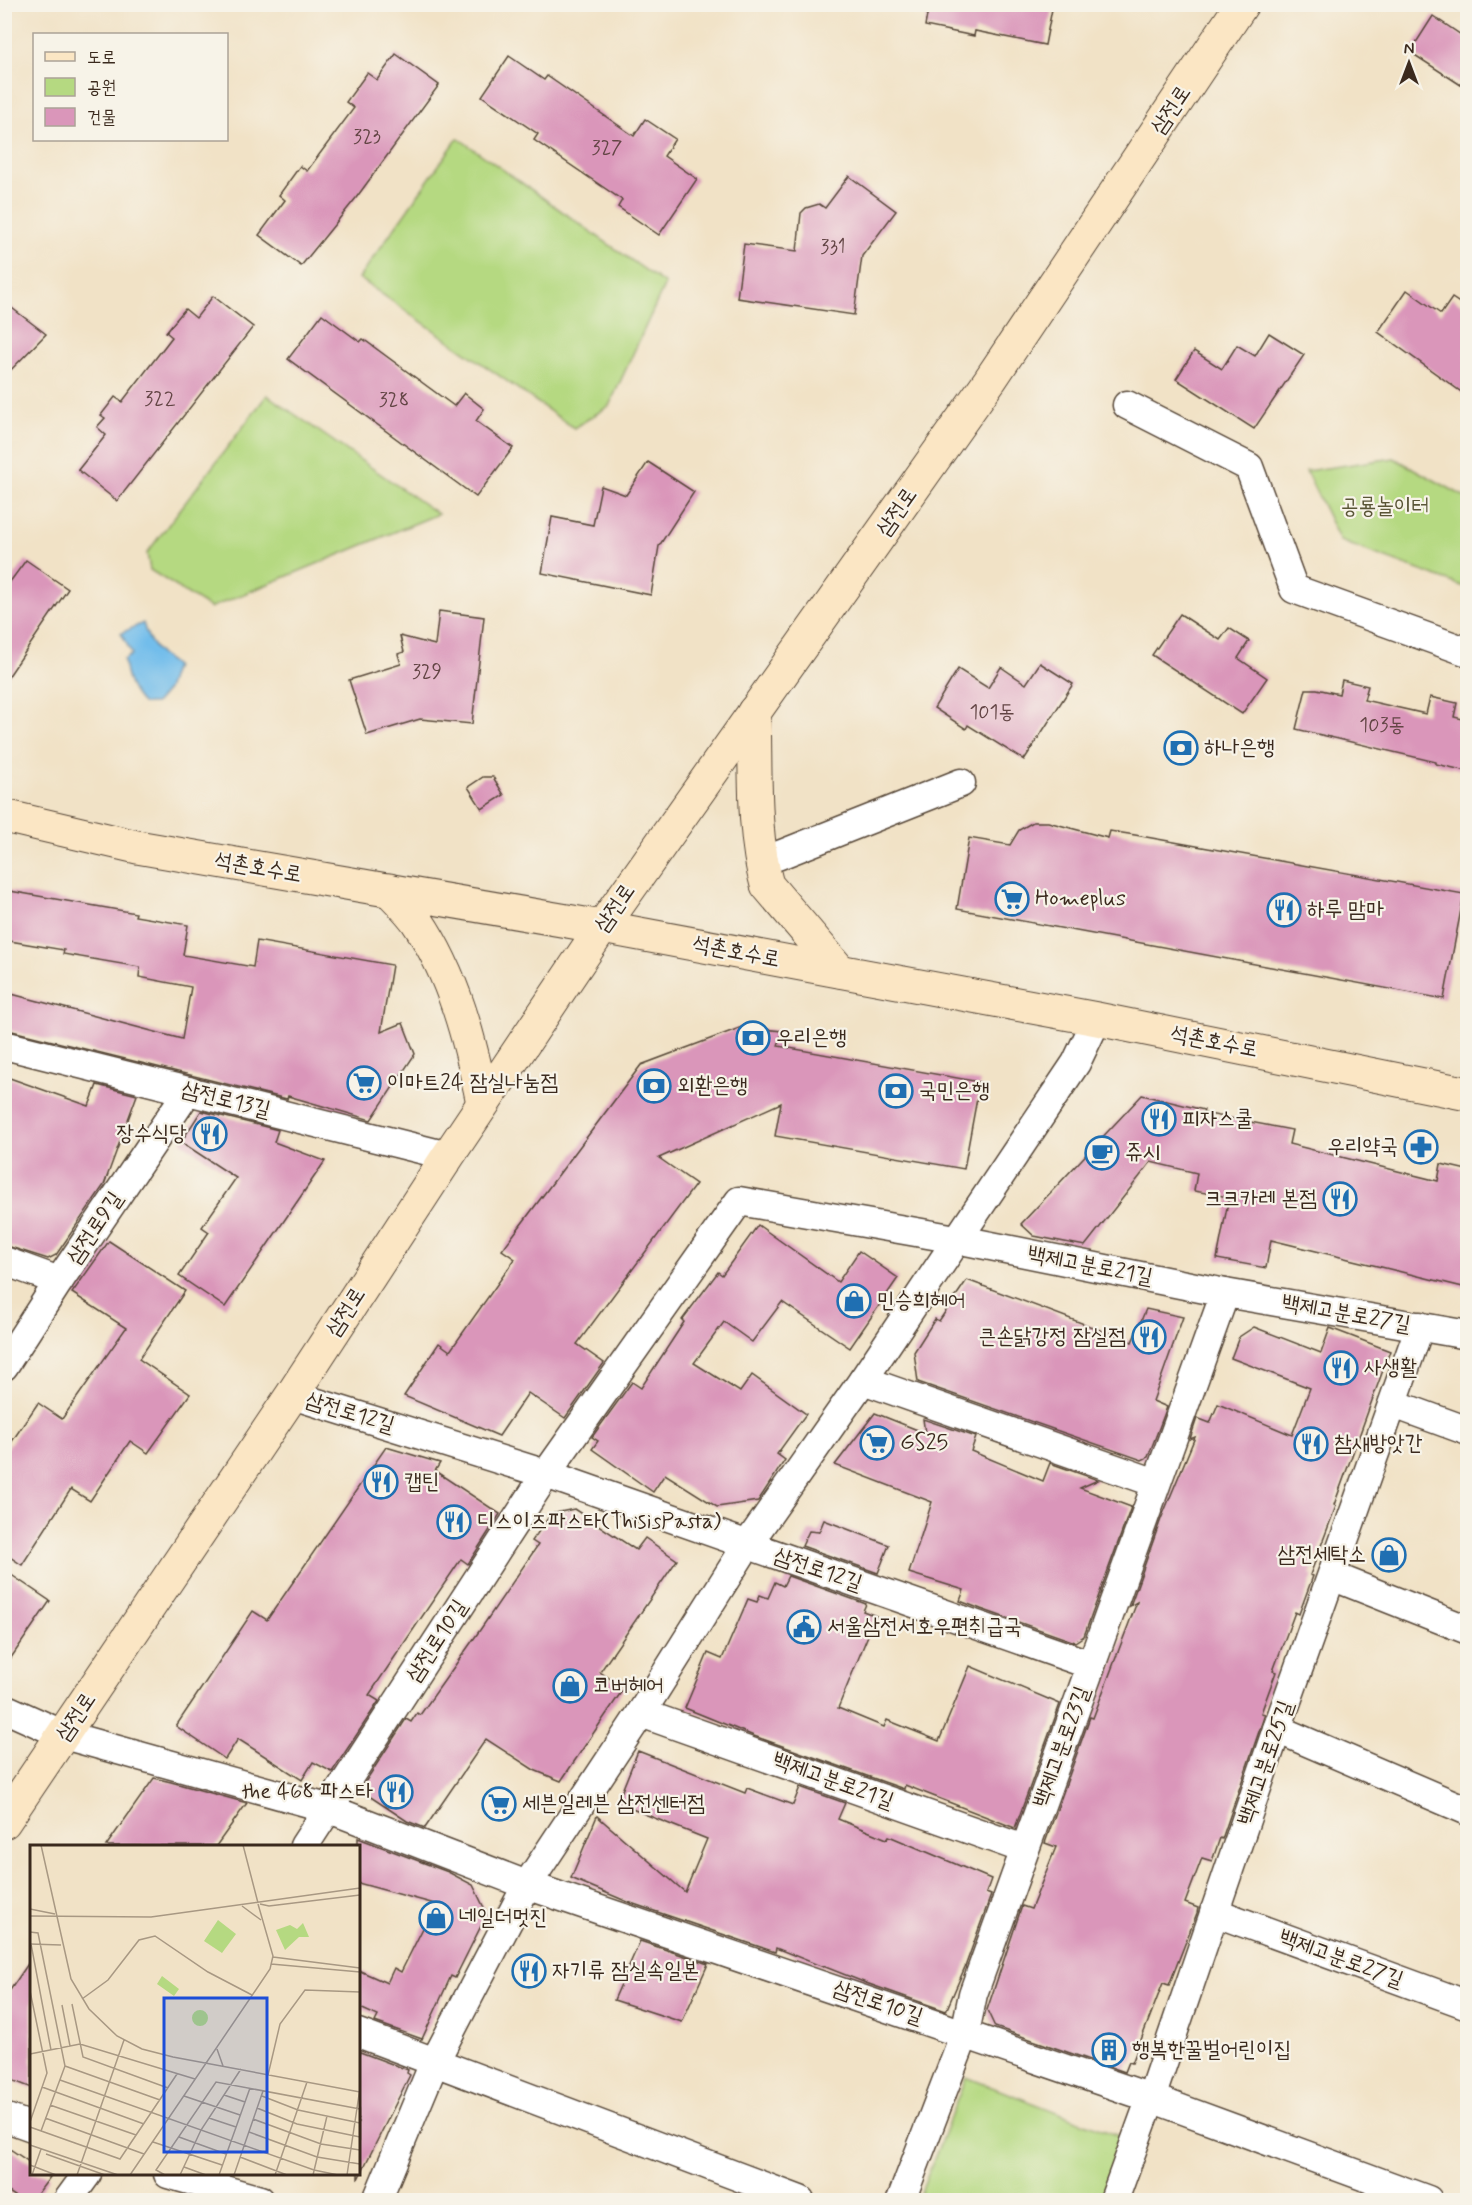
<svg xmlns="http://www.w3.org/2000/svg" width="1472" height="2205" font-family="Mynerve,'Poor Story',sans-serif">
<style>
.green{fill:#b5d981;stroke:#788250;stroke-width:1.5}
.water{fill:#72bdeb;stroke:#567484;stroke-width:1.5}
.building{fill:#da96ba}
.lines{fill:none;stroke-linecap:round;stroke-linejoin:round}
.street-casing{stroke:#564637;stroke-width:31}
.secondary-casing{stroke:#564637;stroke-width:35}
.street{stroke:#fff;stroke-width:28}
.secondary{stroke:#fbe6c4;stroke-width:33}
.labels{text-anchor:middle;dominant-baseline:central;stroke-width:4.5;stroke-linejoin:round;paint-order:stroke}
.number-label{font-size:20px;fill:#634545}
.street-label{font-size:22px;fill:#3b2a1e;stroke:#f7f3e8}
.park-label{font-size:22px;fill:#5a5637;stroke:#f7f3e8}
.poi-label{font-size:22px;fill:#3b2a1e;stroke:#f7f3e8;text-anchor:start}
.inset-road{fill:none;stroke:#a89883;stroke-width:1.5}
.view{fill:#1d4ed8;fill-opacity:0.15;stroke:#1d4ed8;stroke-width:3}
.inset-edge{fill:none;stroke:#3b2a1e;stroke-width:3}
</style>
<rect width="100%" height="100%" fill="#f7f3e8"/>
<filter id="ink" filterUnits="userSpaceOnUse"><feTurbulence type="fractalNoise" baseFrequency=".0167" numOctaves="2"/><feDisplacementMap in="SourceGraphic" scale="12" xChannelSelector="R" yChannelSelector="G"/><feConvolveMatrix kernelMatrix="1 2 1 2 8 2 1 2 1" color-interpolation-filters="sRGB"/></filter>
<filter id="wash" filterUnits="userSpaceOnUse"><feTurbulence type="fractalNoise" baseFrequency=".008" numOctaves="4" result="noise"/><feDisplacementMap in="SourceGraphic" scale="24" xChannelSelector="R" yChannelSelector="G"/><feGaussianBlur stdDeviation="1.35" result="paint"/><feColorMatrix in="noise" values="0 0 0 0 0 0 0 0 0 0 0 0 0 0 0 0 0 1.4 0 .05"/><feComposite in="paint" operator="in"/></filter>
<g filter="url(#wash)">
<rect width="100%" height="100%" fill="#f1e2c6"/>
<g class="green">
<polygon points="458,138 665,284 609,406 574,428 359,278"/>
<polygon points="267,395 438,514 210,608 150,570 147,553"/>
<polygon points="1394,458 1467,498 1467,588 1340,541 1306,471"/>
<polygon points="966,2077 1134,2142 1110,2200 918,2200"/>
</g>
<path class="water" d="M143 623C146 635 151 645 160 654 165 659 169 660 175 666L167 690 155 704H143C130 691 126 678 124 660L132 654 121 633Z"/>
<g id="blocks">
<g class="building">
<polygon points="929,4 1053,4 1045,45 975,31 974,36 925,26"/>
<polygon points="1433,16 1467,39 1467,89 1410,52"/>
<polygon points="396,54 439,85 356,198 301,266 259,235 285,200 279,195 300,166 307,171 354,108 346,102 367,73 377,80"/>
<polygon points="509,56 544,80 547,76 634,136 645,119 675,139 664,156 697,179 659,235 618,207 622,200 534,140 538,134 482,96"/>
<polygon points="849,176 896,211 862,256 854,315 737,298 744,244 797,251 801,213 806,208 819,204 825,208"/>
<polygon points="1407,290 1441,314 1452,298 1467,308 1467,396 1378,332"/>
<polygon points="213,296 253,327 117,501 78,470 106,435 97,427 105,418 101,415 115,397 122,402 172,337 166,332 185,309 196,318"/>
<polygon points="4,302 46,334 4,377"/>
<polygon points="322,314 360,342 363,339 454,406 464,393 484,409 476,421 513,448 476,497 288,359"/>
<polygon points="1269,333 1304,355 1254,429 1176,379 1194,351 1222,369 1237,345 1255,356"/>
<polygon points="648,462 694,492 659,546 651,595 542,573 552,517 593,525 601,486 626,495"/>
<polygon points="26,560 68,589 4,683 4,590"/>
<polygon points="439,611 484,617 472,724 420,719 367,735 349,680 401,664 398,654 404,652 400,636 435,645"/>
<polygon points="1180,614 1220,640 1229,628 1249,641 1238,658 1267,678 1242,714 1152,655"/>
<polygon points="1040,663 1073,684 1024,760 968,725 966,729 934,708 958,669 988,688 1001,667 1026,684"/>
<polygon points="1342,680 1368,686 1364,700 1426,714 1430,697 1457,703 1454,717 1467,720 1467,771 1436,764 1436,762 1296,729 1306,689 1317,689 1339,694"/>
<polygon points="483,777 493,777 504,795 482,809 468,787"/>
<polygon points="1033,822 1048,822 1108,838 1110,831 1135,835 1464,894 1444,999 957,909 969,838 1010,845 1019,830"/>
<polygon points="4,890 136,913 135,916 188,925 183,955 253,967 257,941 392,965 381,1032 403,1023 415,1054 371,1120 288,1096 287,1099 4,1029 4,992 182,1039 191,987 139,977 140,967 63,954 64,950 4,940"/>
<polygon points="742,1027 782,1031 778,1046 980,1082 964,1169 775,1136 781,1103 659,1158 696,1184 577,1344 604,1363 565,1418 528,1393 499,1436 404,1396 439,1343 450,1351 515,1259 502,1250 641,1065"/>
<polygon points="4,1076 89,1106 97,1085 137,1095 104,1185 56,1255 48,1259 4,1245"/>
<polygon points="1142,1095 1204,1110 1203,1113 1292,1130 1289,1144 1438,1181 1441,1164 1467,1170 1467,1288 1271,1240 1266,1268 1217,1259 1229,1197 1194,1191 1197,1173 1151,1162 1085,1246 1034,1236 1021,1224"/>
<polygon points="201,1111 278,1130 274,1142 325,1161 225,1307 179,1276 209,1232 202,1227 236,1178 181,1142"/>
<polygon points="758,1225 838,1282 859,1251 898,1278 850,1348 782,1302 752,1342 724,1322 694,1363 740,1392 752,1375 806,1414 777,1454 785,1460 758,1501 717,1507 665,1474 653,1492 592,1449 598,1441 592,1437 632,1382 641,1388 684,1322 682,1320 718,1272 722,1275"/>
<polygon points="109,1241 185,1291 139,1359 190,1394 148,1453 130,1441 90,1501 71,1489 22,1565 4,1553 4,1453 38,1403 62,1419 126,1328 72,1293"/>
<polygon points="967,1280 1132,1342 1146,1309 1183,1317 1153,1401 1167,1407 1148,1457 1142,1460 918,1382 914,1352 935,1319 939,1321"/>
<polygon points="1254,1327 1321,1353 1330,1328 1390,1351 1334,1505 1336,1506 1310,1575 1313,1576 1299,1614 1295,1612 1273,1671 1276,1672 1261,1713 1265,1714 1222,1839 1220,1838 1212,1861 1202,1858 1185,1903 1198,1908 1197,1913 1169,1985 1163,1983 1132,2063 1129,2062 1125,2072 995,2027 987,2010 1022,1906 1031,1909 1056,1847 1045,1843 1090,1717 1093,1718 1137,1602 1130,1606 1161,1519 1195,1437 1190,1439 1197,1418 1210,1423 1218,1404 1292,1435 1310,1388 1231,1358 1239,1337"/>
<polygon points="875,1413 925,1433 923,1419 976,1437 971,1451 1043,1481 1050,1463 1098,1480 1080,1488 1131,1507 1084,1636 1075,1642 981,1609 960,1601 964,1590 909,1573 932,1502 835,1465"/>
<polygon points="386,1447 440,1463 435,1471 500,1514 468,1564 461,1559 369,1695 379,1701 332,1772 313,1762 302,1780 238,1739 225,1759 176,1726 253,1611 267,1620"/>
<polygon points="574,1509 636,1550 645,1538 677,1560 600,1672 624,1688 561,1781 534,1770 486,1739 425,1828 407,1821 360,1790 406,1719 411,1722 417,1713 420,1715 480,1630 538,1545 532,1541 551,1514"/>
<polygon points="824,1520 889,1545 878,1573 802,1546 809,1531 819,1532"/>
<polygon points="4,1570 50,1601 4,1668"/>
<polygon points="788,1576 866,1604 863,1611 876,1616 838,1708 884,1727 887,1720 939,1741 970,1666 1060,1704 1015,1828 905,1785 904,1789 754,1736 685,1708 708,1653 722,1659 748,1599 757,1602 760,1595 768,1598 775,1582 783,1586"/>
<polygon points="638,1751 745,1793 747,1788 793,1805 800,1787 845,1803 838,1819 887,1839 889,1836 991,1879 986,1893 991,1895 965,1967 946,2011 866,1983 823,1966 823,1967 776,1948 775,1952 628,1902 571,1878 597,1816 685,1892 707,1839 617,1803"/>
<polygon points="154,1778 171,1782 247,1803 216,1846 106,1846"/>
<polygon points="358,1838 448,1872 473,1885 487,1914 455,1978 451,1976 422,2039 375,2022 378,2016 358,2007 358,1970 387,1983 394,1968 401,1972 435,1904 358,1883"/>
<polygon points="640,1941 708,1964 682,2022 614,2000"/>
<polygon points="32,1958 32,2088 4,2077 4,1999"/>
<polygon points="360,2052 408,2070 407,2073 410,2075 358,2179 358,2055"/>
<polygon points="4,2145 32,2164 32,2174 45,2174 50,2177 33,2200 21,2200 4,2189"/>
</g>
</g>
</g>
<g filter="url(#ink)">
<use href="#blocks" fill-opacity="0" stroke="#564637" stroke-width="1.5"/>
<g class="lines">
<defs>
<g id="street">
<polyline points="1127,405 1249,467 1294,589 1468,652"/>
<polyline points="777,856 961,783"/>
<polyline points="4,1045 448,1156"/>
<polyline points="4,1261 59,1281"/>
<polyline points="4,1366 59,1281 188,1091"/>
<polyline points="863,1380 1156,1483"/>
<polyline points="292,1395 546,1474 1091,1665"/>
<polyline points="1394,1404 1468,1431"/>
<polyline points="1332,1576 1468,1630"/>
<polyline points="4,1708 64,1735 327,1808 527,1885 1151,2098 1428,2200"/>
<polyline points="641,1713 1024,1849"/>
<polyline points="1277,1729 1468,1811"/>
<polyline points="304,1846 546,1474 739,1201 956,1239 1225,1293 1468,1335"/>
<polyline points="1214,1912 1468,2005"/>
<polyline points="358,2033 800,2200"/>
<polyline points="4,2117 32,2127"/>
<polyline points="168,2174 260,2200"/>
<polyline points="68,2200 87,2174"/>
<polyline points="377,2200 434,2063 527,1885 641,1713 747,1545 863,1380 1076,1063 1097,1019"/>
<polyline points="901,2200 965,2033 973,1994 1225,1293"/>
<polyline points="1114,2200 1151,2098 1277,1729 1420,1326"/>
</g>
<g id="secondary">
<path d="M754 712C756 768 752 832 767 885L840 971"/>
<polyline points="4,816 137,847 602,927 1097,1019 1468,1094"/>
<path d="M389 890C399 900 409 910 417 921 454 976 470 1040 483 1103"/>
<polyline points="4,1822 292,1395 448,1156 602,927 990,380 1242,4"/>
</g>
</defs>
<use href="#street" class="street-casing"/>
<use href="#secondary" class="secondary-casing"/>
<use href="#street" class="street"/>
<use href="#secondary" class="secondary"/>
</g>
</g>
<defs>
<symbol id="bank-ring" viewBox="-11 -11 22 22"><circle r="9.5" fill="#f7f3e8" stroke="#1f6fb2" stroke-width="1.5"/><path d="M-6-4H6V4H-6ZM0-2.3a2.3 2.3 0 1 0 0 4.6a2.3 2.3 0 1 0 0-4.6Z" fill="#1f6fb2"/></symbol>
<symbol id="supermarket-ring" viewBox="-11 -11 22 22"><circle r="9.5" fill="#f7f3e8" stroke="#1f6fb2" stroke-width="1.5"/><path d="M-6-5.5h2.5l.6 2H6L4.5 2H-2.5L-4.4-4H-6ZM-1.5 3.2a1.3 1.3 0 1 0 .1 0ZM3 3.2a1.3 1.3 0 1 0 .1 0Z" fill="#1f6fb2"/></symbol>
<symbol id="restaurant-ring" viewBox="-11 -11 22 22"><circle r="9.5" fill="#f7f3e8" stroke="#1f6fb2" stroke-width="1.5"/><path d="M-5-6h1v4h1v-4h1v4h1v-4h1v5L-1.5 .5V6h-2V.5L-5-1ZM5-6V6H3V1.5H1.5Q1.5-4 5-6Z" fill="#1f6fb2"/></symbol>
<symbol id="pharmacy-ring" viewBox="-11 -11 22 22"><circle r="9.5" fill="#f7f3e8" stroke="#1f6fb2" stroke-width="1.5"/><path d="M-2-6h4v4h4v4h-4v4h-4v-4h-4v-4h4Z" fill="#1f6fb2"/></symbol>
<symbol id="cafe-ring" viewBox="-11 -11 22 22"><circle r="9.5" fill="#f7f3e8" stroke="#1f6fb2" stroke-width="1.5"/><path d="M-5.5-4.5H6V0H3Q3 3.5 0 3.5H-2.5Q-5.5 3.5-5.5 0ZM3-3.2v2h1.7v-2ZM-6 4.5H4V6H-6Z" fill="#1f6fb2"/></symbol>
<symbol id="shop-ring" viewBox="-11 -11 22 22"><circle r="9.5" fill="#f7f3e8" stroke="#1f6fb2" stroke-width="1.5"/><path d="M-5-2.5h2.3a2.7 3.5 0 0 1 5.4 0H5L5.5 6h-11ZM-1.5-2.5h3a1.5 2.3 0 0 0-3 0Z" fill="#1f6fb2"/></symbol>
<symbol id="civic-ring" viewBox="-11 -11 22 22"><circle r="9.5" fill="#f7f3e8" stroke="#1f6fb2" stroke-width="1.5"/><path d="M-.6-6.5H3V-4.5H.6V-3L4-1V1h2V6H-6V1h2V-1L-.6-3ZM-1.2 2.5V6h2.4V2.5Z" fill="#1f6fb2"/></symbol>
<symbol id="building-ring" viewBox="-11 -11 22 22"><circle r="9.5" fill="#f7f3e8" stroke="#1f6fb2" stroke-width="1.5"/><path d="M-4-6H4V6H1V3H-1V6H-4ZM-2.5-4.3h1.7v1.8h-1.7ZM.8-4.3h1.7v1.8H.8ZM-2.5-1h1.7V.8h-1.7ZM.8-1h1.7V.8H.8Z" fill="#1f6fb2"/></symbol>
</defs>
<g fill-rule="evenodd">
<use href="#bank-ring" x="1162" y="729" width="38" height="38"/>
<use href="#supermarket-ring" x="993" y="880" width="38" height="38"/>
<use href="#restaurant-ring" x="1265" y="891" width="38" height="38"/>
<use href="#bank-ring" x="734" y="1019" width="38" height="38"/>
<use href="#supermarket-ring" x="345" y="1064" width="38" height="38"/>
<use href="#bank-ring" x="635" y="1067" width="38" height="38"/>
<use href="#bank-ring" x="877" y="1072" width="38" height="38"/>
<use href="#restaurant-ring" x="1140" y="1100" width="38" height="38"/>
<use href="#restaurant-ring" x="191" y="1115" width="38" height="38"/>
<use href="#pharmacy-ring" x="1402" y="1128" width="38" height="38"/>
<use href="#cafe-ring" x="1083" y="1134" width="38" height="38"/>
<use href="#restaurant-ring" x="1321" y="1180" width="38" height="38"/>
<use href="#shop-ring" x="835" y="1282" width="38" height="38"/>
<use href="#restaurant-ring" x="1130" y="1318" width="38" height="38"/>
<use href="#restaurant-ring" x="1322" y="1349" width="38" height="38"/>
<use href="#supermarket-ring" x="858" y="1424" width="38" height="38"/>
<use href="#restaurant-ring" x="1292" y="1425" width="38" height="38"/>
<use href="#restaurant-ring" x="362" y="1463" width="38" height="38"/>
<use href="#restaurant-ring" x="435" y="1503" width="38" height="38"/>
<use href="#shop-ring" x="1370" y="1536" width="38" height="38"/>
<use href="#civic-ring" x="785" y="1608" width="38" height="38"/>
<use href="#shop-ring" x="551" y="1667" width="38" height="38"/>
<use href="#restaurant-ring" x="377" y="1773" width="38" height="38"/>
<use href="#supermarket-ring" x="480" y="1785" width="38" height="38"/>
<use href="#shop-ring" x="417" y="1899" width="38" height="38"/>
<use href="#restaurant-ring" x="510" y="1952" width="38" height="38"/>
<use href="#building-ring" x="1090" y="2031" width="38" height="38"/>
</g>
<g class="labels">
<g class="number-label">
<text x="367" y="137">323</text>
<text x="607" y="148">327</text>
<text x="833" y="247">331</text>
<text x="160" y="399">322</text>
<text x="394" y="400">328</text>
<text x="427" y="672">329</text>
<text x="992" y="712">101동</text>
<text x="1382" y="725">103동</text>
</g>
<g class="street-label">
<text transform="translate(1171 110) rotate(-56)">삼전로</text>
<text transform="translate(897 512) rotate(-55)">삼전로</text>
<text transform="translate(258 868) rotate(10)">석촌호수로</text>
<text transform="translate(615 908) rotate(-55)">삼전로</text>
<text transform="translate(736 952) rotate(11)">석촌호수로</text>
<text transform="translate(1214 1042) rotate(11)">석촌호수로</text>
<text transform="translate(226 1100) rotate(14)">삼전로13길</text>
<text transform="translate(95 1228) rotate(-56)">삼전로9길</text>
<text transform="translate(1090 1266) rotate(11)">백제고분로21길</text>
<text transform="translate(346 1312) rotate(-57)">삼전로</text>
<text transform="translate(1346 1314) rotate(10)">백제고분로27길</text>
<text transform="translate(350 1413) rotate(17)">삼전로12길</text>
<text transform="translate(818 1570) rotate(19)">삼전로12길</text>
<text transform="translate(437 1641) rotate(-57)">삼전로10길</text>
<text transform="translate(76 1717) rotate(-56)">삼전로</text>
<text transform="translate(1062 1747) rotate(-70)">백제고분로23길</text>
<text transform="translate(1266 1763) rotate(-71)">백제고분로25길</text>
<text transform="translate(833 1781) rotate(20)">백제고분로21길</text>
<text transform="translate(1341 1959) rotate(20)">백제고분로27길</text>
<text transform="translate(878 2003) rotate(19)">삼전로10길</text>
</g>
<g class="park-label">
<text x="1385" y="507">공룡놀이터</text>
</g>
<g class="poi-label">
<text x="1204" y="748">하나은행</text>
<text x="1035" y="899">Homeplus</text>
<text x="1307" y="910">하루 맘마</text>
<text x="776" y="1038">우리은행</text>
<text x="387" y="1083">이마트24 잠실나눔점</text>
<text x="677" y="1086">외환은행</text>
<text x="919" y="1091">국민은행</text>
<text x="1182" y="1119">피자스쿨</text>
<text x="187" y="1134" text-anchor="end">장수식당</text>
<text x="1398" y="1147" text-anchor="end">우리약국</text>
<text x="1125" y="1153">쥬시</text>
<text x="1317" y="1199" text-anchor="end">크크카레 본점</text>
<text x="877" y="1301">민승희헤어</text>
<text x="1126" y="1337" text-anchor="end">큰손닭강정 잠실점</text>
<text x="1364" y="1368">사생활</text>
<text x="900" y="1443">GS25</text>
<text x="1334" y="1444">참새방앗간</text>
<text x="404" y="1482">캡틴</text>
<text x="477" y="1522">디스이즈파스타(ThisisPasta)</text>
<text x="1366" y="1555" text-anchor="end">삼전세탁소</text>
<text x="827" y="1627">서울삼전서호우편취급국</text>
<text x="593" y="1686">코버헤어</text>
<text x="373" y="1792" text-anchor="end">the 468 파스타</text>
<text x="522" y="1804">세븐일레븐 삼전센터점</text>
<text x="459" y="1918">네일더멋진</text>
<text x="552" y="1971">자기류 잠실속일본</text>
<text x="1132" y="2050">행복한꿀벌어린이집</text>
</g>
</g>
<g transform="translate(30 1845)">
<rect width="330" height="330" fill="#f1e2c6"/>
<path d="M188 75 206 89 192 108 174 96ZM273 78 279 92H269L255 105 246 85 260 80 267 84ZM132 131 149 144 144 151 127 139ZM162 173a8 8 0 1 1 16 0a8 8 0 1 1-16 0Z" fill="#b5d981"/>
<path class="inset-road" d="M11 0 41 134 59 164 87 191 112 204 143 212 330 247M213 0 228 58M230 59 239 61 330 50M212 61 231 75M0 64 25 69M0 71 121 72 330 43M0 87 8 88 35 221 11 286M0 99 31 100M1 99 21 205M243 112 330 123M241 119 330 127M0 146 17 228 0 277M52 154 78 135 109 95 125 91 178 127 222 150M42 159 53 212 138 243M32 160 40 201M187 204 193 221M0 209 50 199 165 234M35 221 130 255M238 230 250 179 275 145 330 147M30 235 284 325 308 330M12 242 114 279M194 250 215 257M154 251 210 270M232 251 268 265 330 278M20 260 106 290M227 263 267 279 330 292M15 273 114 309M179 273 206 282M223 274 291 299 330 305M0 282 90 314 147 229M219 287 287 312 330 319M149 292 196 309M123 297 192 320M0 300 88 330M16 309 75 330M210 312 257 330M0 320 26 330M154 322 176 330M2 330 11 304M47 330 94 195M100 330 240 124 243 111 228 59M135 330 126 325 186 237 330 264M150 330 171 285 211 224M189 330 220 243M204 330 233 246M245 330 277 237M283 330 297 271M317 330 330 243"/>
<path class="view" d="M134 153H237V307H134Z"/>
<rect width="330" height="330" class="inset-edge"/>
</g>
<rect width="1472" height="2205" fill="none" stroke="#f7f3e8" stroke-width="24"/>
<rect x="33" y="33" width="195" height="108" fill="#f7f3e8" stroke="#aca397" stroke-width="1.5"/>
<rect x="45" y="52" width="30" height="9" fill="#fbe6c4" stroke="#aca397" stroke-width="1.5"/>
<text x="87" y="63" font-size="18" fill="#3b2a1e">도로</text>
<rect x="45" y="78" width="30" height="18" fill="#b5d981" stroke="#aca397" stroke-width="1.5"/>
<text x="87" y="93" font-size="18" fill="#3b2a1e">공원</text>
<rect x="45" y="108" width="30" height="18" fill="#da96ba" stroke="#aca397" stroke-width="1.5"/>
<text x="87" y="123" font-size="18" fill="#3b2a1e">건물</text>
<g transform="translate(1409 63)" stroke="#f7f3e8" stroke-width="4.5" paint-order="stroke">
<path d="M0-4.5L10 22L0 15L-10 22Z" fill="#3b2a1e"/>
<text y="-9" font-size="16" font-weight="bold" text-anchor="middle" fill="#3b2a1e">N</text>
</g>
</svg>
